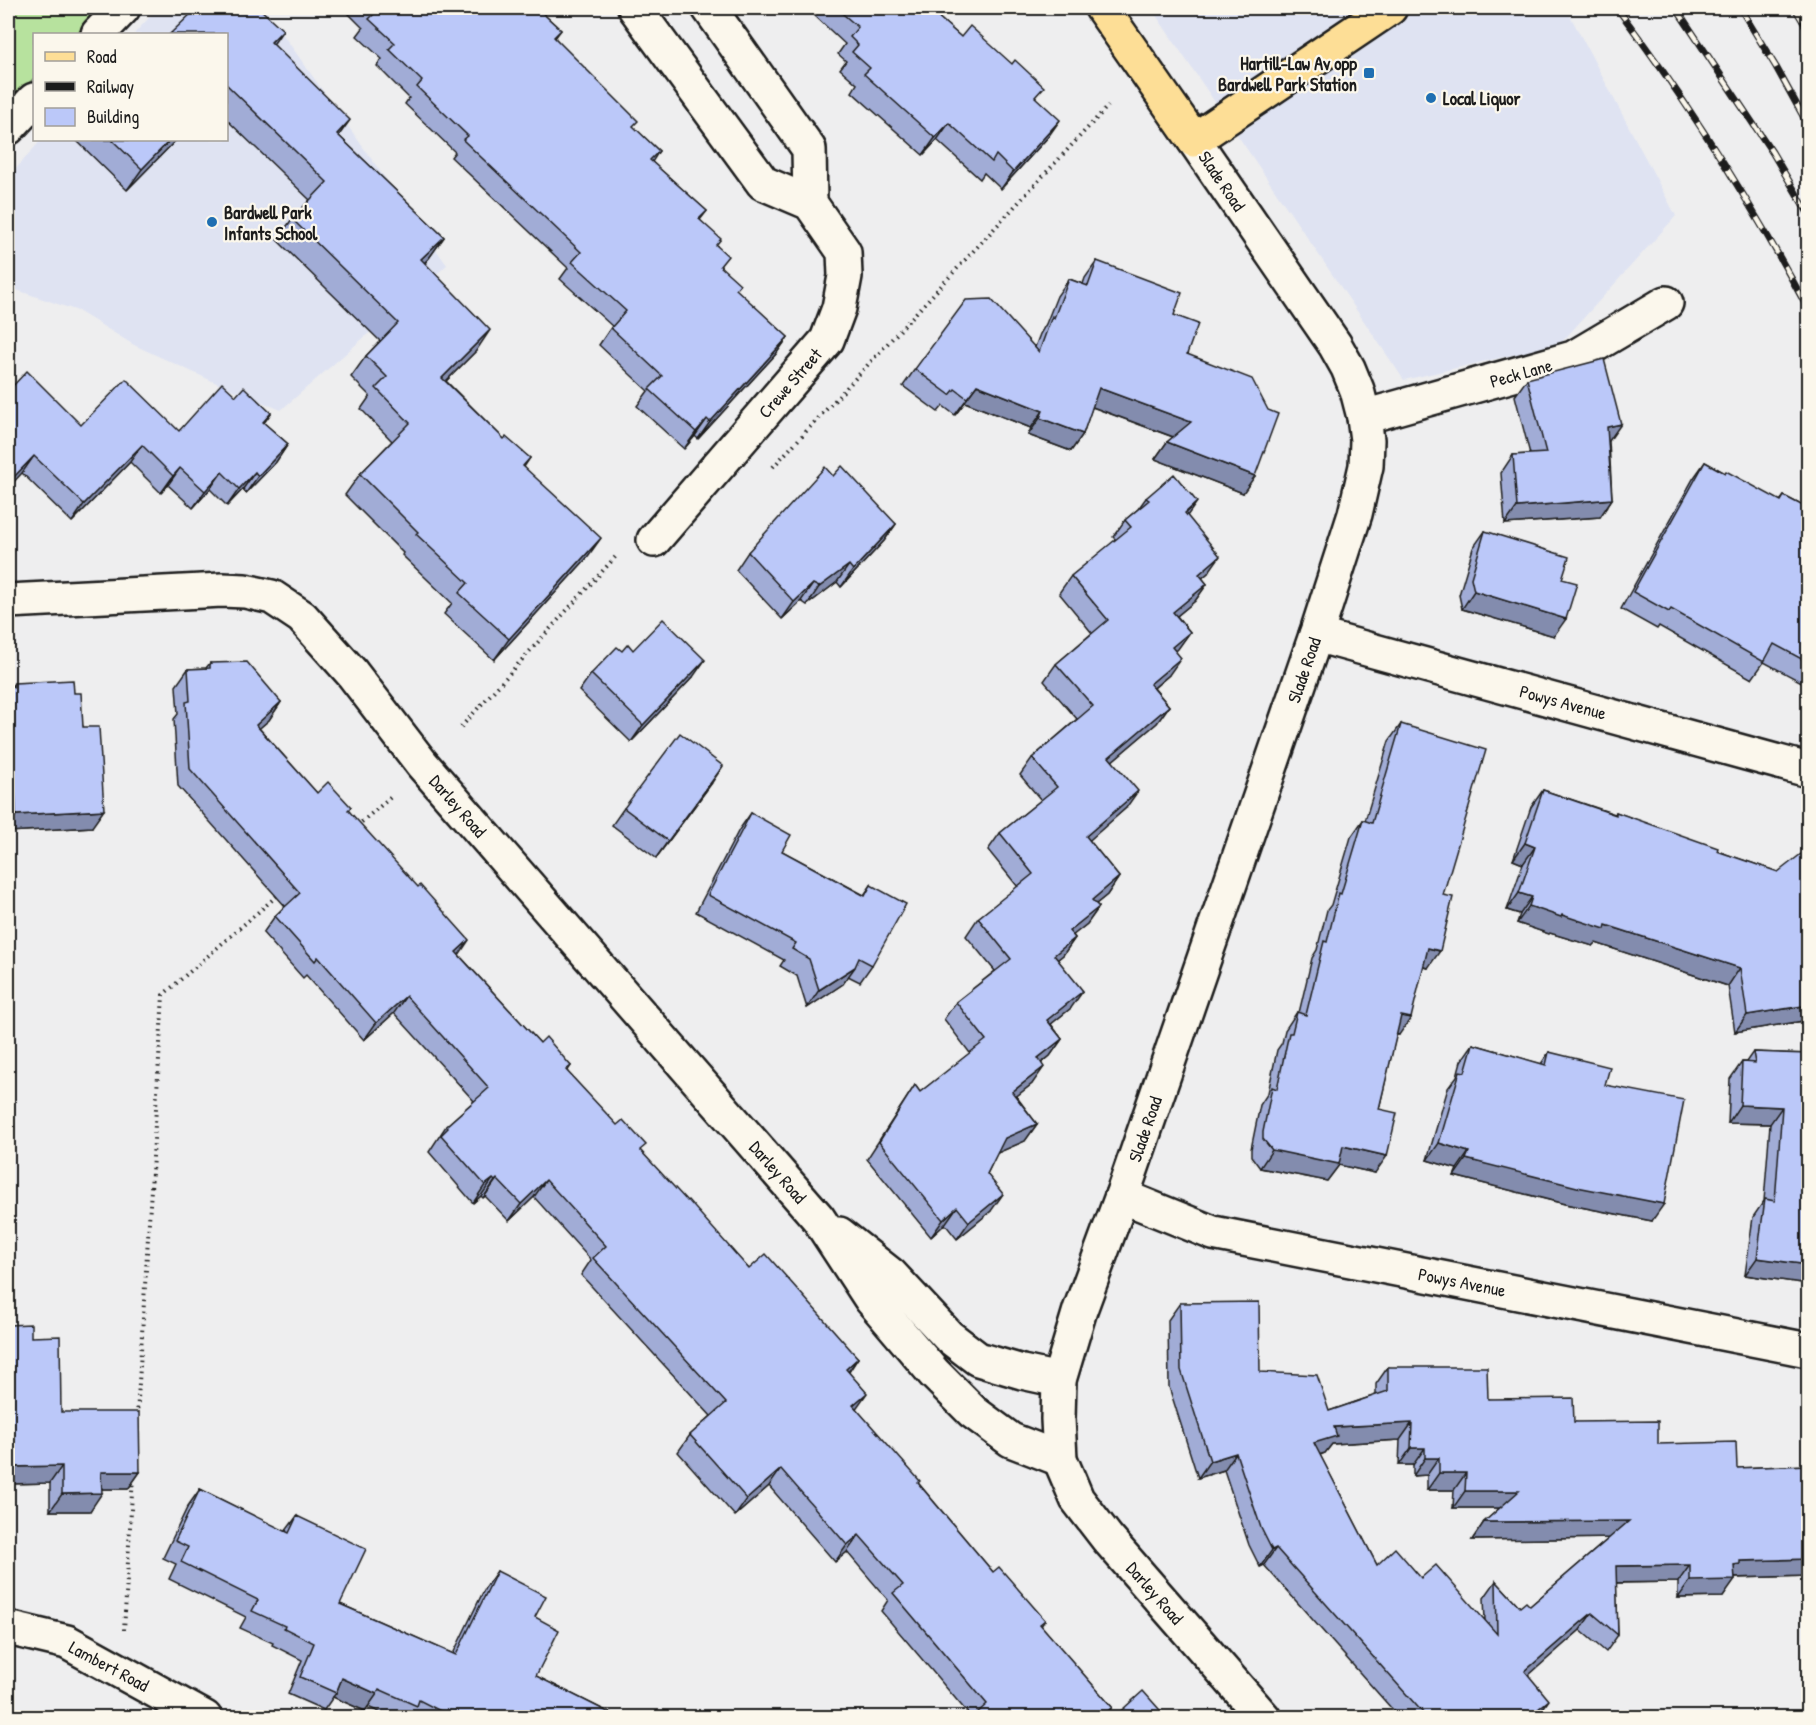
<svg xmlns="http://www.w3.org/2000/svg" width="1816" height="1725" font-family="'Patrick Hand',sans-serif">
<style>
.built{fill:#dfe3f2}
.green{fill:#b7e29e;stroke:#6a7f5d;stroke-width:1.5}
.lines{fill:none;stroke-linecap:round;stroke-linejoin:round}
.minor-casing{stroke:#1c1c1c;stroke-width:38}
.major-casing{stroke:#1c1c1c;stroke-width:38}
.path{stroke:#1c1c1c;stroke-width:4;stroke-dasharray:1.5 4.5;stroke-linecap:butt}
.minor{stroke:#fbf7ec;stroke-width:33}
.major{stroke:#fdde96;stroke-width:33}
.rail-casing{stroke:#1c1c1c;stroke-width:7}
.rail{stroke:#fbf7ec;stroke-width:4.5;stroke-dasharray:14;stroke-linecap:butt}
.wall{fill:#a1acd6;stroke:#1c1c1c;stroke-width:1.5;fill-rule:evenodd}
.shaded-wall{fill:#838cae;stroke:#1c1c1c;stroke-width:1.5}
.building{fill:#bbc8f9;stroke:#1c1c1c;stroke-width:1.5;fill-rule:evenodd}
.poi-dot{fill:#1f6fb2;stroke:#fbf7ec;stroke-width:2}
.labels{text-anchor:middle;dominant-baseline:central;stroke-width:4.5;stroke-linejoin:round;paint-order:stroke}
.poi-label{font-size:18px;font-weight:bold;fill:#1c1c1c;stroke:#fbf7ec;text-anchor:start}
.street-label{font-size:18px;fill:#1c1c1c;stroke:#fbf7ec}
</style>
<rect width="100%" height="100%" fill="#eeeeef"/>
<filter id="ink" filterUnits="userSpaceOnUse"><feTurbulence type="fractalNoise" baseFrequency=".0167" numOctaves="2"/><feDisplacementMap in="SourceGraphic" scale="12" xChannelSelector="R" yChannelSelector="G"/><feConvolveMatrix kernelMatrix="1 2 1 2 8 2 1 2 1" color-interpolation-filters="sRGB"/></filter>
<g filter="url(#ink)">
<g class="built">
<polygon points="158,8 264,8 447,265 281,410 223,386 134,345 78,311 8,287 8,178 41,140 226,140 226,34 134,34"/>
<polygon points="1151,8 1566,8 1676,216 1560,344 1404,380"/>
</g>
<polygon class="green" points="8,8 103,8 77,34 34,34 34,78 8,105"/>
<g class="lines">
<defs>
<g id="minor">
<polyline points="635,8 763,183 810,203 844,252 845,276 839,308 827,340 654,540"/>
<polyline points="709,8 809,149 810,203"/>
<polyline points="98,34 123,8"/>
<polyline points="8,128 34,100"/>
<polyline points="1194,140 1335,345 1348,368 1357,390 1364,417 1367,440 1366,466 1355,514 1316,635 1122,1196 1080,1310 1059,1380 1058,1419 1060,1459 1077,1499 1107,1538 1264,1718"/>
<polyline points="1364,417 1573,358 1666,303"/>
<polyline points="8,601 222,590 245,591 272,597 302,617 352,673 422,764 818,1218 871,1299 934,1373 973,1412 1011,1440 1060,1459"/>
<polyline points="1316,635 1808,770"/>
<polyline points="1122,1196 1213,1233 1808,1350"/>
<polyline points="839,1234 891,1275 948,1336 978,1359 1022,1372 1059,1380"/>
<polyline points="8,1628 67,1642 205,1718"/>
</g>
<polyline id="major" points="1102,8 1194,140 1390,8"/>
</defs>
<use href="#minor" class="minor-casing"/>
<use href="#major" class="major-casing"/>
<g class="path">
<polyline points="773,467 1108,106"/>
<polyline points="461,727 618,554"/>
<polyline points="357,826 391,797"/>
<polyline points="137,1415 163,995 279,894"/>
<polyline points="124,1630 133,1476"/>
</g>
<use href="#minor" class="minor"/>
<use href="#major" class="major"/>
<defs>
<g id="rail">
<path d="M1617 8C1688 102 1752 204 1808 309"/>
<polyline points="1676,8 1772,152 1808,213"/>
<polyline points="1740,8 1776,67 1808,125"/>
<polyline points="1795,8 1808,30"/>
</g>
</defs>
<use href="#rail" class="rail-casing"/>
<use href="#rail" class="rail"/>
</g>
<g class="wall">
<polygon points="343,8 537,8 561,30 555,38 633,127 659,151 652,162 707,211 700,220 717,245 721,267 736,290 788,337 776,354 698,439 695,436 684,449 637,406 648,391 599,345 612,326 560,279 568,268 451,157 455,152 405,104 409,98 377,66 382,59 357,36 363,28"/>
<polygon points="821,8 928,8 961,37 1036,98 1048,137 1001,189 984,173 980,179 937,140 923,155 852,92 857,84 840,69 846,61 838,54 845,44 815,16"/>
<polygon points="226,34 273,44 339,136 444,237 429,258 425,263 476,351 446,381 504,439 530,458 524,467 586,559 494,660 444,614 452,603 402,555 403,553 345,495 360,474 392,441 361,409 370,396 351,377 366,356 380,341 277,240 292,219 310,200 226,119"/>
<polygon points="76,140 176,140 127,190"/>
<polygon points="1097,261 1174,315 1187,354 1243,493 1155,459 1167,442 1173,437 1092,407 1083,434 1071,451 1028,435 1031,428 965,402 955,415 943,406 938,412 903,386 915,369 1035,347 1040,334 1046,324 1057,296 1069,279 1083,284 1085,278"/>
<polygon points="1527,379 1609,441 1612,499 1600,517 1505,524 1501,473 1513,455 1530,454 1515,396"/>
<polygon points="8,391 81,425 179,431 236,396 271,413 264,423 288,444 276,462 246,493 243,489 227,506 210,489 193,508 168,485 161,493 130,462 72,522 22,473"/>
<polygon points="1705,462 1725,473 1780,501 1784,496 1809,509 1809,686 1764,662 1752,679 1659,626 1657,629 1621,609 1693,479"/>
<polygon points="833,476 896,524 884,541 841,587 837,582 807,605 801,601 782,619 736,570 748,552"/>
<polygon points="1146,498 1187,516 1208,573 1202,578 1207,584 1195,601 1177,616 1190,632 1176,651 1169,675 1154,688 1169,706 1157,723 1112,761 1126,808 1089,840 1119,877 1107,895 1096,904 1099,907 1087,924 1073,935 1075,938 1063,955 1058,959 1071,1008 1051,1024 1062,1039 1050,1056 1042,1063 1032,1084 1016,1096 1037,1124 1025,1141 997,1153 987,1174 991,1211 957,1239 945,1224 931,1237 867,1159 915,1085 920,1092 970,1053 944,1019 956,1002 995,971 966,936 978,918 1018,887 988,850 1000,833 1041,800 1020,775 1032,758 1077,719 1044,681 1056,664 1092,633 1059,593 1071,576 1116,540 1113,537 1125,520 1138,509"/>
<polygon points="1485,531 1554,636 1462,609 1459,595 1473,548"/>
<polygon points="622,651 693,677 631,742 579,691 591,674"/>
<polygon points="210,663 281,702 269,720 259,728 317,793 351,807 348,810 459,955 540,1043 571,1066 567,1072 749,1269 858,1358 849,1372 856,1409 993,1572 1045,1620 1041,1626 1112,1707 1105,1718 972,1718 881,1611 888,1600 847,1552 835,1562 769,1486 735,1516 678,1452 690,1435 711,1416 581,1275 591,1260 534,1197 509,1221 485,1196 483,1198 481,1196 473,1203 429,1152 446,1126 474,1101 394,1013 364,1040 306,975 303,978 263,933 275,916 285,906 178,786 174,719 178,714 176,686 188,669 206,668"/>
<polygon points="14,683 74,693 83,727 92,827 8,832 8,687 11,687"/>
<polygon points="1401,724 1443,895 1428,968 1423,967 1399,1035 1396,1035 1379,1109 1375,1173 1339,1165 1327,1181 1260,1168 1251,1156 1251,1149 1260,1105 1268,1093 1277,1050 1282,1043 1285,1030 1297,1012 1299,1013 1312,958 1317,950 1327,910 1331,905 1351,837 1363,820 1365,821 1389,741"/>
<polygon points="711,784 656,858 612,825 624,808"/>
<polygon points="1543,790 1615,814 1616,812 1717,851 1778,872 1809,863 1809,1020 1735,1032 1728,986 1596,943 1593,946 1550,933 1549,934 1517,923 1520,914 1507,910 1523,864 1513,860 1531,807"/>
<polygon points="751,813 782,851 864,895 871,885 872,965 860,982 848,976 843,984 807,1008 797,976 780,966 784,960 696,912 739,830"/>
<polygon points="1473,1044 1541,1064 1549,1052 1605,1085 1652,1221 1565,1204 1454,1176 1457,1169 1427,1160 1448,1088 1457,1076 1461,1061"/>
<polygon points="1753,1052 1809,1054 1809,1284 1745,1275 1753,1217 1764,1201 1770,1124 1728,1123 1730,1079 1742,1062 1746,1062"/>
<path d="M1180 1303 1260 1372 1329 1411 1376 1395V1384L1388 1367 1488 1399 1658 1444 1737 1468 1809 1465V1576L1735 1578 1723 1597 1678 1598V1582L1616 1583 1618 1635 1606 1652 1580 1630 1528 1675 1536 1718H1400L1264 1565 1260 1567 1249 1545 1224 1470 1198 1478 1169 1387 1168 1320ZM1400 1440 1399 1465H1413V1476L1427 1475V1490H1454L1453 1508H1500L1484 1522 1472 1540 1609 1538 1530 1606 1520 1607 1496 1581 1484 1598 1485 1620 1421 1578 1377 1565 1320 1455 1325 1453 1332 1444Z"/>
<polygon points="8,1325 31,1337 61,1412 140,1472 128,1489 102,1489 90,1511 50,1511 50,1483 8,1484"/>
<polygon points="200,1489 285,1532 297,1516 340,1604 453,1654 485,1588 497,1571 535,1617 536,1676 620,1718 392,1718 368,1707 365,1711 333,1697 324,1710 288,1694 302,1660 272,1645 273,1643 240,1628 246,1617 169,1579 176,1564 163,1558 188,1506"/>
</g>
<g class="shaded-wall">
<polygon points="283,30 268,52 271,42"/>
<polygon points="350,120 335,141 337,134"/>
<polygon points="1060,120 1048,137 1001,189 1013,172"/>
<polygon points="949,123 937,140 923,155 935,138"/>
<polygon points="170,140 176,140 127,190 142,169"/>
<polygon points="444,237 429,258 406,281 421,259"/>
<polygon points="490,330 476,351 428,399 442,378"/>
<polygon points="788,337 776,354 698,439 710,422"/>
<polygon points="977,385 1043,411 1031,428 965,402 955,415"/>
<polygon points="1099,388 1191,422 1179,439 1087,405"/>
<polygon points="1040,418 1083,434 1071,451 1028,435"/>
<polygon points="707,419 695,436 684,449 696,432"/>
<polygon points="1621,424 1609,441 1595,444 1607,427"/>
<polygon points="1167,442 1255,476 1243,493 1155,459"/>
<polygon points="288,444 276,462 246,493 258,476"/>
<polygon points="142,445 130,462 72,522 84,504"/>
<polygon points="34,456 22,473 8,488 8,483"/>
<polygon points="180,468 168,485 161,493 173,476"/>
<polygon points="222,472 210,489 193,508 205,491"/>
<polygon points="255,472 243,489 227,506 239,489"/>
<polygon points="1612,499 1600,517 1505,524 1517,507"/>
<polygon points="1197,502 1185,519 1185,513"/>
<polygon points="896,524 884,541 841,587 853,570"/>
<polygon points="601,538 586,559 494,660 509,639"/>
<polygon points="1220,556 1208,573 1187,591 1199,574"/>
<polygon points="849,565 837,582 807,605 819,587"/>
<polygon points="813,584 801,601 782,619 794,602"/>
<polygon points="1207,584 1195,601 1161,629 1173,612"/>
<polygon points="1474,591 1566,619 1554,636 1462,609"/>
<polygon points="1190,632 1178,649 1160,664 1172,647"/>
<polygon points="1181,658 1169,675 1138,701 1150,684"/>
<polygon points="705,660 693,677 631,742 643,725"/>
<polygon points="281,702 269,720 244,742 256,725"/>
<polygon points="1169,706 1157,723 1097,774 1109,757"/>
<polygon points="723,766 711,784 656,858 668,841"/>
<polygon points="8,785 15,785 8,795"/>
<polygon points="1138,791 1126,808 1074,854 1086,836"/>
<polygon points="104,810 92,827 8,832 8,828 16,815"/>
<polygon points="1525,843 1535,847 1523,864 1513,860"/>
<polygon points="1119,877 1107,895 1080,917 1092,900"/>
<polygon points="1519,893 1532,897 1520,914 1507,910"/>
<polygon points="1529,906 1562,915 1606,925 1740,968 1728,986 1596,943 1593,946 1550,933 1549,934 1517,923"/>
<polygon points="1099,907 1087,924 1057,948 1069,931"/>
<polygon points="1075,938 1063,955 1042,972 1054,955"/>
<polygon points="469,940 457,958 456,952"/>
<polygon points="1428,948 1440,951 1428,968 1416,965"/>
<polygon points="855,967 843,984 807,1008 819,990"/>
<polygon points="1083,991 1071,1008 1035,1037 1047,1020"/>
<polygon points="406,996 394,1013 364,1040 376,1023"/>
<polygon points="1809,1005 1809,1020 1735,1032 1747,1015"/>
<polygon points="1401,1016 1411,1018 1399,1035 1389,1033"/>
<polygon points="1062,1039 1050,1056 1026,1075 1038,1058"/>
<polygon points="1044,1067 1032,1084 1000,1109 1012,1092"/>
<polygon points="1740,1105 1782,1107 1770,1124 1728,1123"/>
<polygon points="1037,1124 1025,1141 993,1155 1005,1138"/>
<polygon points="1439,1143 1469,1152 1457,1169 1427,1160"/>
<polygon points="1343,1146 1387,1156 1375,1173 1339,1165 1327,1181 1260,1168 1272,1150"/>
<polygon points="1466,1159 1664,1204 1652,1221 1565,1204 1454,1176"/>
<polygon points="493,1179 481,1196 473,1203 485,1185"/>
<polygon points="497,1179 485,1196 483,1198 495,1181"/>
<polygon points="546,1180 534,1197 509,1221 521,1204"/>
<polygon points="1003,1194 991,1211 957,1239 969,1222"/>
<polygon points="957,1207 945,1224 931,1237 943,1220"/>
<polygon points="1757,1258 1809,1265 1809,1284 1745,1275"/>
<polygon points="858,1358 846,1375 846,1369"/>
<polygon points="867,1393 855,1410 853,1405"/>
<polygon points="1412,1423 1400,1440 1332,1444 1325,1453 1302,1460 1314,1443 1334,1427"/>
<polygon points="1411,1448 1425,1448 1413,1465 1399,1465"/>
<polygon points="1236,1453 1224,1470 1198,1478 1210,1461"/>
<polygon points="1425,1458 1439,1458 1427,1475 1413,1476"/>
<polygon points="62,1466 50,1483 8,1484 8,1467"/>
<polygon points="781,1469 769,1486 735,1516 747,1499"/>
<polygon points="101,1472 140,1472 128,1489 89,1489"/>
<polygon points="1439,1473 1466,1473 1454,1490 1427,1490"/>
<polygon points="1465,1491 1519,1491 1507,1508 1453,1508"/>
<polygon points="102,1493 90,1511 50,1511 62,1494"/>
<polygon points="1629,1521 1617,1538 1472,1540 1484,1522"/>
<polygon points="859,1535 847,1552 835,1562 847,1545"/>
<polygon points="1276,1548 1264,1565 1260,1567 1272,1550"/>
<polygon points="1809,1559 1809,1576 1730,1578 1735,1580 1723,1597 1678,1598 1690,1581 1734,1565 1740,1561"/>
<polygon points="1690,1565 1678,1582 1604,1583 1616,1566"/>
<polygon points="1592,1613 1580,1630 1513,1689 1525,1671"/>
<polygon points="342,1678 377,1694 365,1711 333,1697 336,1693"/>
<polygon points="1549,1700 1537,1717 1536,1718 1532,1714"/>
<polygon points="1112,1707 1105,1718 1101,1718"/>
</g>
<g class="building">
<polygon points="197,8 259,8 283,30 271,42 350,120 337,134 444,237 421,259 490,330 442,378 504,439 506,437 530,458 523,466 601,538 509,639 459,593 468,583 416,534 418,532 360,474 410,423 376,388 387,377 366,356 398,323 292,219 327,182 226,84 226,34 170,34"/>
<polygon points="371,8 537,8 561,30 554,37 638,121 633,126 659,151 650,160 707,211 699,219 721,239 716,245 728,256 720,266 740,284 736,289 788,337 710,422 707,419 696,432 649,389 662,376 611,328 626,311 572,262 581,252 463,140 468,136 417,87 422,81 389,49 395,43 369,19 376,12"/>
<polygon points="836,8 928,8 961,37 970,26 1012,64 1015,60 1044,87 1035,97 1060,120 1013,172 996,155 992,162 949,123 935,138 864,74 870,68 852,52 858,45 850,37 858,27"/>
<polygon points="112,140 170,140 142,169"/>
<polygon points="1097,261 1182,293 1174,315 1198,324 1187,354 1252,379 1268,410 1278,414 1255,476 1167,442 1191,422 1099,388 1083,434 1040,418 1043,411 977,385 967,398 955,389 950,395 915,369 966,300 991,299 1039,352 1052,316 1054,318 1069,279 1088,286"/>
<polygon points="1604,359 1621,424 1607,427 1612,499 1517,507 1513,455 1546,453 1527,379"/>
<polygon points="27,371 81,425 126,379 179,431 222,383 236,396 244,387 271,413 263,422 288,444 258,476 255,472 239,489 222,472 205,491 180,468 173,476 142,445 84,504 34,456 8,483 8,391"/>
<polygon points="1705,462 1725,473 1726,471 1781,501 1784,496 1809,509 1809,663 1774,644 1764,662 1671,609 1669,612 1633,592"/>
<polygon points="842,466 896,524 853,570 849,565 819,587 813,584 794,602 748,552 825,467 833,476"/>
<polygon points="1174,474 1197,502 1185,513 1220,556 1199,574 1207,584 1173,612 1190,632 1172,647 1181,658 1150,684 1169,706 1109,757 1138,791 1086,836 1119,877 1092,900 1099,907 1069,931 1075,938 1054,955 1083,991 1047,1020 1062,1039 1038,1058 1044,1067 1012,1092 1037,1124 1005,1138 987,1174 1003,1194 969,1222 957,1207 943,1220 879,1142 915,1085 920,1092 986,1040 956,1002 1011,959 978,918 1033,874 1000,833 1057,787 1032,758 1093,706 1056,664 1108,620 1071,576 1131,527 1125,520 1149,500 1146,498"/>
<polygon points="1485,531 1569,557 1562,579 1577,583 1566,619 1474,591 1471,578"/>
<polygon points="663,619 705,660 643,725 591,674 617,647 622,651 628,644 633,650"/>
<polygon points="247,662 281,702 256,725 317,793 328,782 351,807 348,810 418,887 420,885 469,940 456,952 540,1043 546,1037 571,1066 566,1070 617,1125 623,1120 646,1145 640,1150 687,1201 688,1200 749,1269 766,1254 858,1358 846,1369 867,1393 853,1405 920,1481 918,1483 993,1572 999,1567 1045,1620 1040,1624 1112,1707 1101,1718 979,1718 976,1714 987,1704 893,1593 903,1585 859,1535 847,1545 781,1469 747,1499 690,1435 726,1403 593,1258 606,1246 546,1180 521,1204 497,1179 495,1181 493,1179 485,1185 441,1135 448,1128 446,1126 489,1088 406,996 376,1023 318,957 315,961 275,916 300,893 190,769 186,702 190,701 188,669 210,668 210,663"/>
<polygon points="73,680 74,693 81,693 83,727 99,727 104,810 16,815 15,785 8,785 8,687 14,687 14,683"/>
<polygon points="1401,724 1486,750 1443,895 1453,897 1440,951 1428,948 1411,1018 1401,1016 1379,1109 1397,1113 1387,1156 1343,1146 1339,1164 1272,1150 1263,1139 1263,1132 1272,1087 1277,1089 1289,1033 1292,1033 1297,1012 1306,1015 1324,941 1327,942 1339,893 1341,894 1363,820 1372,823"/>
<polygon points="680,733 723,766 668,841 624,808"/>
<polygon points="1543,790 1616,815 1616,812 1718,848 1717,851 1778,872 1801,854 1809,863 1809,1005 1747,1015 1740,968 1606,925 1605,929 1562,915 1561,917 1529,906 1532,897 1519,893 1535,847 1525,843"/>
<polygon points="751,813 791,835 782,851 865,896 871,885 906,904 872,965 859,958 855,967 819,990 809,959 792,949 796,943 708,895"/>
<polygon points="1473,1044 1546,1065 1549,1052 1610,1067 1605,1085 1684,1100 1664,1204 1577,1187 1466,1159 1469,1152 1439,1143 1460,1071 1465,1072"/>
<polygon points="1753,1052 1809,1054 1809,1265 1757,1258 1765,1199 1775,1201 1782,1107 1740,1105 1742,1062 1755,1063"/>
<path d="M1259 1302 1260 1372 1317 1375 1329 1411 1388 1391V1367H1487L1488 1399 1573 1398 1574 1422 1658 1421V1444L1736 1442 1737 1468 1809 1465V1559L1740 1561V1564L1734 1565 1735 1580 1690 1581V1565L1616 1566 1618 1635 1592 1613 1525 1671 1549 1700 1532 1714 1536 1718H1423L1422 1716 1424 1714 1276 1548 1272 1550 1261 1528 1236 1453 1210 1461 1181 1370 1180 1303ZM1412 1423 1411 1448H1425V1458H1439V1473H1466L1465 1491H1519L1484 1522 1629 1521 1530 1606 1526 1602 1520 1607 1496 1581 1497 1634 1436 1565 1421 1578 1395 1548 1377 1565 1314 1443 1337 1436 1334 1427Z"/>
<polygon points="31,1324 31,1337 60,1336 61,1412 139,1412 140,1472 101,1472 102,1493 62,1494 62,1466 8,1467 8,1325"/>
<polygon points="200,1489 289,1533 297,1516 366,1549 340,1604 456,1655 497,1571 546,1596 535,1617 559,1630 536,1676 620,1718 454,1718 419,1700 417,1706 379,1689 377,1694 342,1678 336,1693 300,1677 314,1643 284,1628 285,1626 252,1611 258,1600 181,1562 188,1547 175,1541"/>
<polygon points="1143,1691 1167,1718 1113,1718"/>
<polygon points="638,1714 644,1718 636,1718"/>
</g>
</g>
<g class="poi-dot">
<rect x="1363" y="67" width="12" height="12" rx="3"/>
<circle cx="1431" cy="98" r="6"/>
<circle cx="212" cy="222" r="6"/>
</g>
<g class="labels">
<g class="poi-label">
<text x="1357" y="63" text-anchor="end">Hartill-Law Av opp<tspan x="1357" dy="21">Bardwell Park Station</tspan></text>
<text x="1443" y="98">Local Liquor</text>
<text x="224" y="212">Bardwell Park<tspan x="224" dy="21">Infants School</tspan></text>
</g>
<g class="street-label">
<text transform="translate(1222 181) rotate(56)">Slade Road</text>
<text transform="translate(1521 373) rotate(-16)">Peck Lane</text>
<text transform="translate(790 383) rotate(-49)">Crewe Street</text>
<text transform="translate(1304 670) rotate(-71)">Slade Road</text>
<text transform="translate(1563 702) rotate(15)">Powys Avenue</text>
<text transform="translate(458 806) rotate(49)">Darley Road</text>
<text transform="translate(1145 1129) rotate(-71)">Slade Road</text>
<text transform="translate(778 1172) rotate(49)">Darley Road</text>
<text transform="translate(1462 1282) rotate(11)">Powys Avenue</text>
<text transform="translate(1155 1593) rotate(49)">Darley Road</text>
<text transform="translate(109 1666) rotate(28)">Lambert Road</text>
</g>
</g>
<rect width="1816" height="1725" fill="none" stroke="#fbf7ec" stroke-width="30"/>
<rect x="15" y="15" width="1786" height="1695" fill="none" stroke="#1c1c1c" stroke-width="2" filter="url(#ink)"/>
<rect x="33" y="33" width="195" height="108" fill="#fbf7ec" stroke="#a29f99" stroke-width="1.5"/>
<rect x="45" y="52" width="30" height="9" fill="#fdde96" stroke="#a29f99" stroke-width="1.5"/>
<text x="87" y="63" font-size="18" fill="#1c1c1c">Road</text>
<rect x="45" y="82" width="30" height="9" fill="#1c1c1c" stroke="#a29f99" stroke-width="1.5"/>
<text x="87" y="93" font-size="18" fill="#1c1c1c">Railway</text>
<rect x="45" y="108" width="30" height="18" fill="#bbc8f9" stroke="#a29f99" stroke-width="1.5"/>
<text x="87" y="123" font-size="18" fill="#1c1c1c">Building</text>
</svg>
